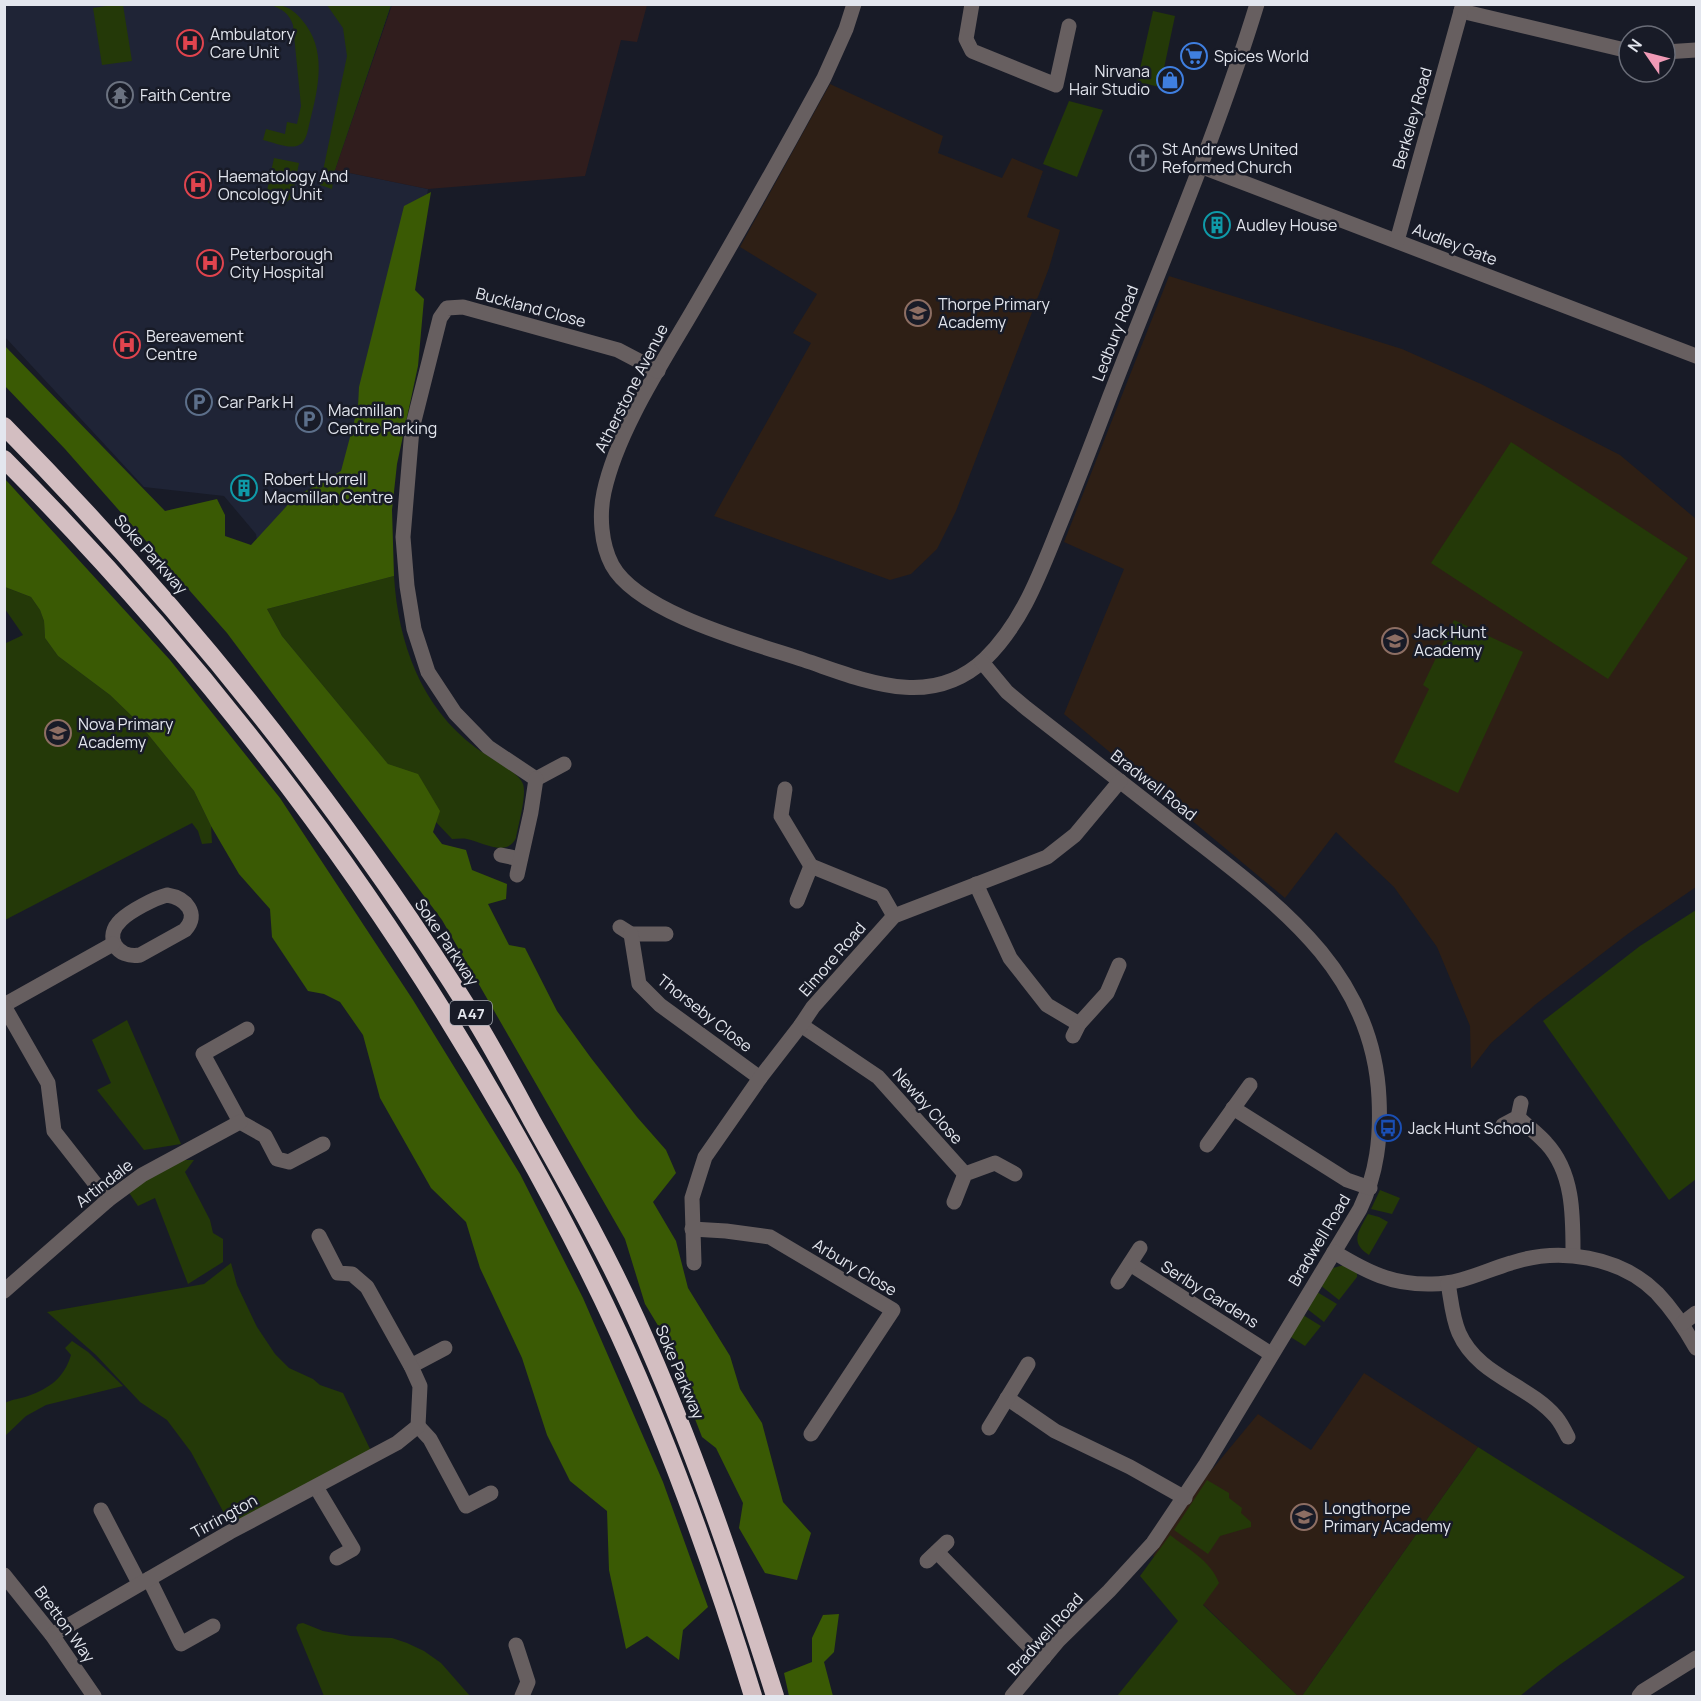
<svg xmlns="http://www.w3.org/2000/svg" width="1701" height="1701" font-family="Manrope,sans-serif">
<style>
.built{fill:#1f2436}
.industrial{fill:#301d1d}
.education{fill:#2e1f15}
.green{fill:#243908}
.forest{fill:#3a5a04}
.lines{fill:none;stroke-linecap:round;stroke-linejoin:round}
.minor{stroke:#675f60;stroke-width:15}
.highway{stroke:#d3bec1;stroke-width:18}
.labels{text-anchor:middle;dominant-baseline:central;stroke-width:5;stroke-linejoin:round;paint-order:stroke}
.shield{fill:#181b27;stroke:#a6a9b2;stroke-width:1.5}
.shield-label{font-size:15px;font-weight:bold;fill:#e3e6ee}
.poi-label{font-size:16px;fill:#e3e6ee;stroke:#181b27;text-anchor:start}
.street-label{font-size:16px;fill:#e3e6ee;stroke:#181b27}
</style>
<rect width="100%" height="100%" fill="#181b27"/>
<polygon class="built" points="5,5 391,5 335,170 428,189 374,521 267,609 256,534 224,496 144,487 5,337"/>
<polygon class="industrial" points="392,5 647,5 637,42 621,40 585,176 428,189 335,170"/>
<g class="education">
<polygon points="830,84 943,136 938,153 1002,178 1012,158 1043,171 1027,217 1060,230 1049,268 956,511 937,549 911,574 890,580 714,516 811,343 793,333 817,294 740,247"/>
<polygon points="1169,276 1402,349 1481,384 1620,455 1696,519 1696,887 1629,933 1536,1004 1491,1043 1471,1069 1470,1026 1437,947 1394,887 1336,832 1285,898 1064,714 1124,569 1064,542"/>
<polygon points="1364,1373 1478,1447 1302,1696 1298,1696 1153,1556 1205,1478 1258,1414 1311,1450"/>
</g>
<g class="green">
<polygon points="113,5 123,5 132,61 102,65 93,8"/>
<path d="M271 5C285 4 293 9 302 20 327 49 319 86 310 121 308 128 307 142 299 145 290 150 273 142 263 140L266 129 285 134 287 122 297 124 301 106 293 25C289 13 282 9 271 5Z"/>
<polygon points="327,5 391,5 335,170 332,189 320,185 347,56 343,28"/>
<polygon points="1153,11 1175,16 1160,87 1137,82"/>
<polygon points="1069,101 1103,110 1077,177 1043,164"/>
<polygon points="274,158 299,163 292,198 282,205 253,199 254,193 266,195"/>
<polygon points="1511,442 1688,558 1608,679 1431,563"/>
<path d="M394 576C398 643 421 707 476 748 487 756 520 773 523 784 527 795 518 826 516 838 506 858 483 842 467 839 462 838 457 839 452 839L435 821 282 636 267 609Z"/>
<polygon points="5,587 31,597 40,610 44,621 45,638 58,656 110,695 138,722 194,791 211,826 212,843 202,844 198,831 192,823 5,920 4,644 23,635 5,609"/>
<polygon points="1454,620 1523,652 1458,793 1394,762 1429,689 1423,685"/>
<polygon points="1696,910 1696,1179 1669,1200 1543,1021 1640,946"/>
<polygon points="127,1020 181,1144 144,1150 97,1090 111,1083 92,1040"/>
<polygon points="181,1160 194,1160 185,1172 210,1220 213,1233 223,1239 223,1262 188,1284 155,1198 138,1206 128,1191"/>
<polygon points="1380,1190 1400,1198 1392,1214 1371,1209"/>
<path d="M1368 1214 1379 1217 1388 1222 1369 1255C1349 1242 1359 1231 1368 1214Z"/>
<polygon points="231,1263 237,1285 257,1327 275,1354 289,1368 313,1379 320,1385 343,1393 371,1451 232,1528 191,1452 167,1420 140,1402 96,1355 47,1312 204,1284"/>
<polygon points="1344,1265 1357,1272 1357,1277 1339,1300 1320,1285 1333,1268"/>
<polygon points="1317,1292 1337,1304 1324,1322 1306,1308"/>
<polygon points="1303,1315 1321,1326 1305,1346 1289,1336"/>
<path d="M72 1341 88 1352 123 1386 46 1405 26 1416 5 1436V1403C12 1399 20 1399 28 1396 50 1388 64 1378 71 1355L65 1348Z"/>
<polygon points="1478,1447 1685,1577 1558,1666 1520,1696 1302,1696"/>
<polygon points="1207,1480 1229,1493 1229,1498 1242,1508 1241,1513 1251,1522 1251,1527 1220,1536 1208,1554 1174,1530"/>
<path d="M1170 1535C1188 1549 1211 1561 1219 1583L1203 1605 1298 1696H1117L1178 1621 1140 1576Z"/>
<polygon points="303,1623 323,1631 351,1636 392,1638 407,1643 424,1651 441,1663 470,1696 324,1696 296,1628 298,1624"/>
</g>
<g class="forest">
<polygon points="431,192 415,290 424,299 418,366 397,464 392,510 394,576 267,609 282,636 388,764 418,774 440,811 433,832 442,844 466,850 472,870 507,884 506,899 488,904 509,945 525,948 557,1011 591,1058 637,1117 666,1150 676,1173 653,1202 676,1241 688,1288 730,1356 740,1389 762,1423 783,1502 811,1533 797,1580 765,1573 739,1528 743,1503 716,1448 702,1437 688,1401 690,1387 680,1362 645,1304 625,1239 442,920 227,633 65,449 5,386 4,345 165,511 217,499 225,515 225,536 251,545 295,497 341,471 358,407 359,387 404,206"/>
<polygon points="5,479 170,660 280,798 413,1000 520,1174 583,1298 663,1482 708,1607 683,1630 679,1660 647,1636 626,1649 609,1570 607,1511 570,1481 547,1435 522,1358 480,1268 466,1222 431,1188 380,1098 363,1035 340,1002 324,994 308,991 272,937 270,909 239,874 211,826 194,791 138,722 110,695 58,656 45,638 44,621 40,610 31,597 5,587"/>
<polygon points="839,1614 834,1652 824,1662 833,1696 789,1696 784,1673 812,1662 812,1638 823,1615"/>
</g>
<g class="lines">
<g class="minor">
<path d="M854 4 846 29 824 78C781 157 737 235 692 312 661 365 617 432 604 492 599 515 601 544 612 565 638 613 753 643 804 660 864 680 930 711 985 659 1022 623 1039 576 1058 529 1076 485 1093 441 1110 396 1160 266 1216 138 1257 4"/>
<polyline points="972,4 966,39 972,51 1056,85 1069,26"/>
<polyline points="1461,11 1629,51"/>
<polyline points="1665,52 1696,50"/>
<polyline points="1200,166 1696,356"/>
<polyline points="1397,241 1463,4"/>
<path d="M982 662 1007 692 1026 708C1077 748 1128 788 1180 828 1273 901 1373 968 1379 1098 1381 1138 1377 1173 1360 1209L1206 1464 1153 1543 1109 1591 1058 1641 1012 1696"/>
<polyline points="536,779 488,747 455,713 428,672 414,629 407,586 403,537 412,429 440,318 447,308 463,307 618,350 658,371"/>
<polyline points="536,779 564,764"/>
<polyline points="785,789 781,816 811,866 882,895 894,916"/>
<polyline points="501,855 520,859"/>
<polyline points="517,875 531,812 536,779"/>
<polyline points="976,884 1010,958 1047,1005 1079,1024"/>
<path d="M167 895C186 898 200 914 185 930L140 955C117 959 103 937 121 920 130 911 155 898 167 895Z"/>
<polyline points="797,901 811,866"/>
<polyline points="620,927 631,934 666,934"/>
<polyline points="631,934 639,984 660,1005 760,1078"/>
<polyline points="4,1005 113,944"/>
<polyline points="4,1006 48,1083 54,1131 108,1200"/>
<polyline points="801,1025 878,1077 965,1174"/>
<polyline points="247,1029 203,1054 240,1122 265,1136 277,1159 289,1162 323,1144"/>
<polyline points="1073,1036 1079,1024 1107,993 1119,965"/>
<polyline points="1233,1108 1347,1180 1370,1188"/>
<path d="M1518 1117C1527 1126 1538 1134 1546 1143 1574 1173 1573 1217 1573 1255"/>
<polyline points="1503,1125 1518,1117 1521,1103"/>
<polyline points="1207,1145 1250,1085"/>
<polyline points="954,1202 965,1174 995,1163 1015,1174"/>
<polyline points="692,1229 726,1231 770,1237 893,1310 811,1434"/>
<path d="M1334 1252C1367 1272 1392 1285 1432 1284 1461 1284 1484 1271 1511 1263 1559 1247 1620 1256 1657 1293 1673 1310 1685 1328 1696 1348"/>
<polyline points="694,1263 692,1198 705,1157 760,1078 801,1025 813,1007 894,916 1047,857 1075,835 1120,781"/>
<polyline points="1130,1264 1271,1354"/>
<polyline points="1118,1282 1140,1248"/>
<path d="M1448 1283C1451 1299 1452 1317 1459 1333 1478 1376 1528 1384 1556 1417 1561 1423 1565 1431 1568 1437"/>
<polyline points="4,1291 108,1200 142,1175 240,1122"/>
<polyline points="1683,1323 1696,1313"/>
<polyline points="411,1366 445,1348"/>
<polyline points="1007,1398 1055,1431 1130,1467 1185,1498"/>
<polyline points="418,1426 430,1439 466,1506 491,1493"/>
<polyline points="989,1428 1028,1364"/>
<polyline points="316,1487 353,1549 337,1558"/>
<polyline points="101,1510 139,1583"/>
<polyline points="937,1552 1030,1647 1044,1658"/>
<polyline points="927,1561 947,1542"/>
<polyline points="4,1575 52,1635 94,1696"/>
<polyline points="149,1579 181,1644 213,1626"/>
<polyline points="52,1635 230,1532 397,1443 418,1426 420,1386 411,1366 367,1287 352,1274 338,1273 319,1236"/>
<polyline points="516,1645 528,1682 522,1696"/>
<polyline points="1639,1696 1643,1691 1696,1658"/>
</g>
<g class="highway">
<path d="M4 426C181 606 339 802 473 1016 494 1050 513 1086 532 1121 569 1187 606 1252 637 1321 692 1443 735 1569 775 1696"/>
<path d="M4 459C200 656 369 876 506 1117 546 1187 584 1258 618 1332 672 1450 715 1572 753 1696"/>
</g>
</g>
<defs>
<symbol id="hospital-ring" viewBox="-11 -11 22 22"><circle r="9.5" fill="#181b27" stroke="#e0444e" stroke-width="1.5"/><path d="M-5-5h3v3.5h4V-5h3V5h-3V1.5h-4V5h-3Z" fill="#e0444e"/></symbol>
<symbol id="supermarket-ring" viewBox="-11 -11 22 22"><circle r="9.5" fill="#181b27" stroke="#3f7fe0" stroke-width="1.5"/><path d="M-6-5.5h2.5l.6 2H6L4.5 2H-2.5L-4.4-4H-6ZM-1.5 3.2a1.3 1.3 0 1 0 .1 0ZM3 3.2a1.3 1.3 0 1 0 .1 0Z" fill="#3f7fe0"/></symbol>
<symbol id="shop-ring" viewBox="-11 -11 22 22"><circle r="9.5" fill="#181b27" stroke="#3f7fe0" stroke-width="1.5"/><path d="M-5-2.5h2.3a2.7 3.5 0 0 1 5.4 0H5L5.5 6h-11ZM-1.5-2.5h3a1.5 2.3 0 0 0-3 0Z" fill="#3f7fe0"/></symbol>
<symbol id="temple-ring" viewBox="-11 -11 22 22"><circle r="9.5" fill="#181b27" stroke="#6b7280" stroke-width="1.5"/><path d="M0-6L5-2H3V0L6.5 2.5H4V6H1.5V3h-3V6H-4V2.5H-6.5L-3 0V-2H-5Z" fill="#6b7280"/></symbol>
<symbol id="church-ring" viewBox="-11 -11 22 22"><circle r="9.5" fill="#181b27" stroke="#6b7280" stroke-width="1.5"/><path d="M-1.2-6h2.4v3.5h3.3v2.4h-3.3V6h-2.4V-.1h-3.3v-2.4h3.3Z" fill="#6b7280"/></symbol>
<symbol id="building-ring" viewBox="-11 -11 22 22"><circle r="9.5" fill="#181b27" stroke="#0f9aa8" stroke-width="1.5"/><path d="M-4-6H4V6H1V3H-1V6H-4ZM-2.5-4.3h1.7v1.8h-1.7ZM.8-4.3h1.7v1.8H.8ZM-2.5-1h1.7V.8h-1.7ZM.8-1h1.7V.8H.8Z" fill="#0f9aa8"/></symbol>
<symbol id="school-ring" viewBox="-11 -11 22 22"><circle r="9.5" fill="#181b27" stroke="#8d6e63" stroke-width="1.5"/><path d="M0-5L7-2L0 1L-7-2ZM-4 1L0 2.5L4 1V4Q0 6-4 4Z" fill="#8d6e63"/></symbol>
<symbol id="parking-ring" viewBox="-11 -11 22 22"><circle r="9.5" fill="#181b27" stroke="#5c6f8a" stroke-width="1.5"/><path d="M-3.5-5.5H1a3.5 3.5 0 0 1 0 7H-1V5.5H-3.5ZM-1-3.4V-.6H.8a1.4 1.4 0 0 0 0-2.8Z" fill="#5c6f8a"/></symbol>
<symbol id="bus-ring" viewBox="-11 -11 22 22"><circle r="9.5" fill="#181b27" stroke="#1a4fb4" stroke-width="1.5"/><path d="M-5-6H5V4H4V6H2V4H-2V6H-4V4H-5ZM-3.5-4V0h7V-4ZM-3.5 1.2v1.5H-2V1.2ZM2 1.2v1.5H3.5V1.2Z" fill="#1a4fb4"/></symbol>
</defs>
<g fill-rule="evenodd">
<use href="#hospital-ring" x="175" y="28" width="30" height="30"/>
<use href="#supermarket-ring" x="1179" y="41" width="30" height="30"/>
<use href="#shop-ring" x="1155" y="65" width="30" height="30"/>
<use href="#temple-ring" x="105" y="80" width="30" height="30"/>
<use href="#church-ring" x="1128" y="143" width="30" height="30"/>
<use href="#hospital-ring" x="183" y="170" width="30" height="30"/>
<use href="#building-ring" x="1202" y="210" width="30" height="30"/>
<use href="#hospital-ring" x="195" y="248" width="30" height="30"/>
<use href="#school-ring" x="903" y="298" width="30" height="30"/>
<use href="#hospital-ring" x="112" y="330" width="30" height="30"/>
<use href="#parking-ring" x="184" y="387" width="30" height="30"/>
<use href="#parking-ring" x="294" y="404" width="30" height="30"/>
<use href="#building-ring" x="229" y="473" width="30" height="30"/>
<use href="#school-ring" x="1380" y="626" width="30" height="30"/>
<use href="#school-ring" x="43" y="718" width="30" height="30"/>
<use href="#bus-ring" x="1373" y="1113" width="30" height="30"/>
<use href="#school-ring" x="1289" y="1502" width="30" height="30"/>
</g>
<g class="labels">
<rect class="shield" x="450" y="1001" width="42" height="24" rx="4.5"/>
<g class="shield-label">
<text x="471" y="1013">A47</text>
</g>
<g class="poi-label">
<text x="210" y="34">Ambulatory<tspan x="210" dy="18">Care Unit</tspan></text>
<text x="1214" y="56">Spices World</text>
<text x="1150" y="71" text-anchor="end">Nirvana<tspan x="1150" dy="18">Hair Studio</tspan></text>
<text x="140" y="95">Faith Centre</text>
<text x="1162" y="149">St Andrews United<tspan x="1162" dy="18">Reformed Church</tspan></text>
<text x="218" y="176">Haematology And<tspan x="218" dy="18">Oncology Unit</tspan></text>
<text x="1236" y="225">Audley House</text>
<text x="230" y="254">Peterborough<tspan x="230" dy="18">City Hospital</tspan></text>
<text x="938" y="304">Thorpe Primary<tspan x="938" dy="18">Academy</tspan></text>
<text x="146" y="336">Bereavement<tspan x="146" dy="18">Centre</tspan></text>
<text x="218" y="402">Car Park H</text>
<text x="328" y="410">Macmillan<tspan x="328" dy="18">Centre Parking</tspan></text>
<text x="264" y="479">Robert Horrell<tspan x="264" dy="18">Macmillan Centre</tspan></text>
<text x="1414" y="632">Jack Hunt<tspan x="1414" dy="18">Academy</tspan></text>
<text x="78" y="724">Nova Primary<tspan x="78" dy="18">Academy</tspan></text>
<text x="1408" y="1128">Jack Hunt School</text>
<text x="1324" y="1508">Longthorpe<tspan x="1324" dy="18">Primary Academy</tspan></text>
</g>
<g class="street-label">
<text transform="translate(1412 118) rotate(-74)">Berkeley Road</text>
<text transform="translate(1455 244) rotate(21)">Audley Gate</text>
<text transform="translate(531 307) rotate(15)">Buckland Close</text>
<text transform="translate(1115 333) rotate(-69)">Ledbury Road</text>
<text transform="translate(631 388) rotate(-63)">Atherstone Avenue</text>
<text transform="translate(151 554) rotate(48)">Soke Parkway</text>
<text transform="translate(1154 785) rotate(38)">Bradwell Road</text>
<text transform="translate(447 942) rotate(56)">Soke Parkway</text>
<text transform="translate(832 959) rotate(-49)">Elmore Road</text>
<text transform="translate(705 1013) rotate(38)">Thorseby Close</text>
<text transform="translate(928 1106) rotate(48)">Newby Close</text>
<text transform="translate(104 1183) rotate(-38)">Artindale</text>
<text transform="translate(1319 1240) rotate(-59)">Bradwell Road</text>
<text transform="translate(855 1267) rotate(31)">Arbury Close</text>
<text transform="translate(1210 1294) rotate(32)">Serlby Gardens</text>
<text transform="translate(680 1372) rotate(67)">Soke Parkway</text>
<text transform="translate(224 1516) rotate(-29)">Tirrington</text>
<text transform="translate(65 1624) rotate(54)">Bretton Way</text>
<text transform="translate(1045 1634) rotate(-48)">Bradwell Road</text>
</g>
</g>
<rect width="1701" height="1701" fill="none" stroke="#e3e6ee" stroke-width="12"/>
<g transform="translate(1647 54) rotate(305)"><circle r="28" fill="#181b27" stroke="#696c77" stroke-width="1.5"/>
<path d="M0-4.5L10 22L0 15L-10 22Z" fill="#f09ab6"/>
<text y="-9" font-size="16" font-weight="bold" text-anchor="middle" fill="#e3e6ee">N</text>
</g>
</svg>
